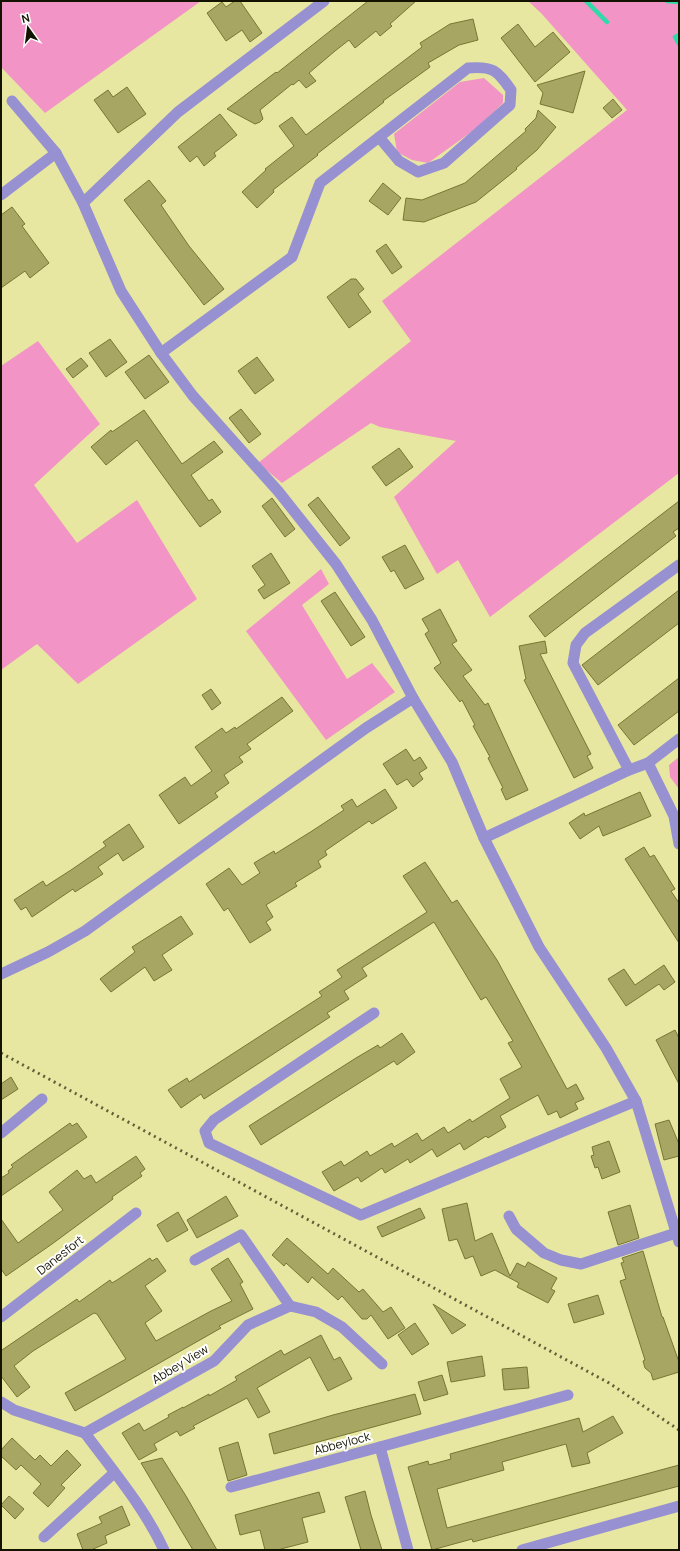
<svg xmlns="http://www.w3.org/2000/svg" width="680" height="1551" font-family="Manrope,sans-serif">
<style>
.green{fill:#f294c5}
.lines{fill:none;stroke-linecap:round;stroke-linejoin:round}
.stream{stroke:#2fdaa9;stroke-width:4.5}
.building{fill:#a7a663;stroke:#777633}
.minor{stroke:#9791d2;stroke-width:11}
.rail{stroke:#61603b;stroke-width:3;stroke-dasharray:2 4;stroke-linecap:butt}
.labels{text-anchor:middle;dominant-baseline:central;stroke-width:4;stroke-linejoin:round;paint-order:stroke}
.street-label{font-size:12px;fill:#141300;stroke:#fff}
</style>
<rect width="100%" height="100%" fill="#e7e7a1"/>
<g class="green">
<polygon points="1,1 201,1 45,113 1,67"/>
<polygon points="528,1 679,1 679,473 490,617 458,560 437,574 394,497 456,441 380,427 371,423 282,483 258,463 411,341 382,301 627,110 541,13"/>
<polygon points="484,78 503,95 503,103 477,128 428,163 412,160 397,152 394,134 460,82"/>
<polygon points="38,341 100,424 34,485 77,543 137,500 197,599 78,684 37,644 1,670 1,366"/>
<polygon points="321,569 329,584 302,605 347,679 372,663 395,692 326,740 246,631"/>
<polygon points="679,757 679,789 670,777 669,765"/>
</g>
<g class="lines">
<g class="stream">
<polyline points="586,1 607,22"/>
<polyline points="667,1 679,2"/>
<polyline points="679,35 675,37 679,44"/>
</g>
</g>
<g class="building">
<polygon points="235,1 240,1 262,33 250,42 242,30 226,41 207,13 222,2 226,7"/>
<polygon points="368,1 416,1 390,24 392,26 380,36 376,31 355,48 349,40 335,51 309,73 316,81 306,88 299,80 293,85 292,84 260,110 263,119 260,122 255,124 227,109 276,72 277,73"/>
<polygon points="473,19 478,40 459,45 428,63 430,67 383,101 384,102 317,154 318,155 273,190 274,192 257,208 242,192 266,170 265,169 294,146 279,126 292,117 306,135 422,47 420,43 450,24"/>
<polygon points="518,24 535,47 553,32 570,52 535,82 501,38"/>
<polygon points="585,71 573,113 540,104 543,93 537,85"/>
<polygon points="127,87 146,114 118,133 94,100 108,90 113,97"/>
<polygon points="613,99 622,110 612,118 603,108"/>
<polygon points="538,110 556,127 537,150 516,168 517,169 476,202 424,222 403,220 406,198 422,200 465,183 526,131 525,129 536,118"/>
<polygon points="220,114 237,135 214,153 216,156 204,166 197,156 190,162 178,147"/>
<polygon points="149,180 166,201 161,205 189,246 224,289 204,305 124,200"/>
<polygon points="383,183 401,198 388,215 369,201"/>
<polygon points="12,207 25,224 22,226 49,263 30,278 25,271 1,288 1,215"/>
<polygon points="386,244 402,267 392,274 376,251"/>
<polygon points="351,279 356,279 364,289 358,294 371,312 349,328 327,297"/>
<polygon points="110,339 127,362 106,377 89,353"/>
<polygon points="149,355 169,382 145,399 125,372"/>
<polygon points="257,357 274,380 255,394 238,371"/>
<polygon points="81,358 88,366 73,378 66,369"/>
<polygon points="241,409 261,434 249,443 229,418"/>
<polygon points="144,410 182,464 214,441 223,452 191,475 209,501 212,499 221,512 200,527 137,440 106,465 91,447 111,430 112,432"/>
<polygon points="399,448 413,467 386,486 372,467"/>
<polygon points="318,497 350,538 340,546 308,505"/>
<polygon points="272,498 295,529 285,537 262,506"/>
<polygon points="679,501 679,528 673,532 676,536 545,637 529,616"/>
<polygon points="405,545 424,579 405,589 394,570 391,572 382,557"/>
<polygon points="271,553 290,583 264,599 258,590 265,585 252,566"/>
<polygon points="679,590 679,623 598,685 582,665"/>
<polygon points="335,592 365,637 351,646 321,601"/>
<polygon points="440,609 457,641 452,644 472,670 463,676 485,705 488,703 528,790 506,800 501,789 503,788 488,758 490,757 473,726 475,725 462,700 460,702 434,668 441,663 425,634 429,631 422,619"/>
<polygon points="545,641 547,653 540,654 591,754 587,756 593,768 574,778 524,680 526,679 519,646"/>
<polygon points="679,678 679,711 634,745 618,725"/>
<polygon points="211,689 221,703 212,710 202,695"/>
<polygon points="282,697 293,711 247,744 251,749 239,757 243,762 224,775 229,783 215,793 218,797 179,824 159,795 185,777 191,786 212,771 195,747 222,728 226,733 235,727 236,729"/>
<polygon points="406,749 414,761 420,757 427,768 419,773 423,779 413,787 407,779 397,785 383,764"/>
<polygon points="385,789 397,808 372,824 369,821 325,851 327,855 318,861 321,867 295,883 297,886 266,905 273,917 266,922 271,930 250,943 228,908 224,911 206,884 229,868 242,885 260,873 254,863 274,851 275,854 312,831 344,810 341,806 352,799 357,807"/>
<polygon points="640,792 651,816 625,827 603,836 599,826 580,839 569,823 584,813 585,816"/>
<polygon points="129,824 144,847 123,861 118,853 98,867 103,874 75,892 73,889 32,917 26,907 21,910 14,900 43,881 46,886 71,870 106,846 103,842"/>
<polygon points="644,847 650,857 654,855 675,889 671,891 679,903 679,943 625,859"/>
<polygon points="425,862 452,903 457,900 497,960 567,1089 576,1084 584,1099 575,1103 578,1109 560,1118 557,1111 548,1115 538,1095 500,1116 506,1127 488,1138 486,1136 464,1150 460,1143 437,1157 432,1149 410,1163 408,1159 385,1173 382,1168 361,1182 358,1177 334,1191 322,1172 341,1161 344,1166 367,1151 370,1156 392,1143 394,1147 417,1133 422,1141 444,1127 448,1133 470,1119 472,1122 510,1098 500,1079 522,1067 508,1043 513,1041 486,997 481,1000 434,922 362,968 367,976 344,991 349,999 327,1013 330,1017 204,1099 201,1094 181,1108 168,1090 187,1078 189,1082 322,996 319,992 342,977 337,970 427,912 403,876"/>
<polygon points="181,916 193,934 162,955 172,970 154,981 145,967 111,992 100,979 135,952 132,947"/>
<polygon points="664,965 675,982 664,990 659,984 626,1006 608,979 624,969 635,985"/>
<polygon points="675,1030 679,1038 679,1084 656,1040"/>
<polygon points="402,1033 415,1052 397,1065 394,1061 261,1145 249,1126 356,1058 378,1045 380,1048"/>
<polygon points="11,1077 18,1089 1,1100 1,1084"/>
<polygon points="669,1120 679,1144 679,1156 664,1160 655,1124"/>
<polygon points="70,1123 72,1126 77,1123 87,1137 1,1196 1,1178 9,1173 8,1171 13,1167 11,1165"/>
<polygon points="609,1141 620,1172 602,1179 598,1167 595,1168 591,1156 594,1155 592,1147"/>
<polygon points="136,1156 145,1169 140,1173 142,1176 112,1197 113,1199 52,1244 6,1276 1,1269 1,1219 18,1243 63,1210 49,1192 77,1170 84,1179 91,1175 96,1183"/>
<polygon points="226,1196 238,1216 197,1238 187,1220"/>
<polygon points="467,1203 475,1241 492,1233 510,1276 517,1263 525,1267 528,1262 557,1278 551,1289 555,1291 548,1303 517,1287 519,1283 495,1270 481,1276 473,1256 465,1259 457,1239 449,1241 442,1209"/>
<polygon points="630,1205 639,1238 618,1245 608,1212"/>
<polygon points="420,1208 425,1218 382,1237 377,1227"/>
<polygon points="178,1212 188,1230 167,1242 157,1225"/>
<polygon points="287,1238 328,1274 333,1268 359,1292 363,1289 383,1312 391,1307 405,1328 388,1339 371,1315 367,1319 362,1319 342,1296 338,1300 312,1277 308,1283 286,1263 284,1266 272,1255"/>
<polygon points="643,1251 662,1317 663,1317 679,1362 679,1372 653,1380 651,1373 645,1368 643,1361 645,1360 620,1281 626,1279 621,1263 624,1262 622,1258"/>
<polygon points="150,1258 152,1261 157,1258 166,1271 145,1286 162,1311 145,1323 156,1341 211,1311 232,1301 211,1269 228,1258 243,1282 240,1284 253,1309 219,1326 221,1328 75,1411 65,1393 126,1359 97,1314 94,1313 33,1351 14,1366 30,1387 17,1397 1,1376 1,1349 2,1350 77,1299 79,1302 110,1280 112,1283 117,1280"/>
<polygon points="598,1295 604,1314 574,1323 568,1304"/>
<polygon points="433,1304 466,1325 452,1334"/>
<polygon points="415,1323 429,1344 412,1355 398,1335"/>
<polygon points="321,1335 334,1360 340,1357 352,1379 328,1391 310,1357 257,1388 270,1412 258,1418 247,1398 193,1426 195,1428 180,1436 177,1431 154,1444 157,1450 139,1460 122,1433 139,1423 144,1431 169,1417 168,1415 183,1407 183,1408 209,1394 209,1396 237,1380 235,1377 281,1350 284,1355"/>
<polygon points="482,1356 485,1376 451,1382 447,1362"/>
<polygon points="527,1367 529,1388 504,1390 502,1369"/>
<polygon points="442,1375 448,1394 424,1401 418,1382"/>
<polygon points="415,1394 421,1414 274,1454 269,1434 333,1415"/>
<polygon points="613,1416 623,1433 587,1453 590,1463 572,1467 566,1444 502,1462 504,1470 437,1489 447,1528 679,1465 679,1486 473,1542 472,1539 432,1550 408,1467 428,1461 429,1465 451,1459 450,1454 579,1418 583,1432"/>
<polygon points="12,1438 35,1460 40,1455 51,1466 67,1450 81,1465 61,1485 65,1488 48,1507 33,1493 41,1484 21,1465 16,1470 1,1456 1,1450"/>
<polygon points="238,1442 247,1475 228,1481 219,1448"/>
<polygon points="162,1458 186,1496 217,1550 193,1550 141,1463"/>
<polygon points="365,1491 371,1515 382,1550 361,1550 358,1540 345,1497"/>
<polygon points="319,1492 325,1512 302,1518 308,1542 277,1550 265,1550 260,1530 240,1535 235,1515"/>
<polygon points="9,1496 24,1509 15,1519 1,1505"/>
<polygon points="122,1506 130,1525 105,1536 107,1543 91,1550 83,1550 77,1534 102,1523 99,1517"/>
</g>
<g class="lines">
<g class="minor">
<polyline points="12,101 56,153 83,203 121,291 161,353 193,396 278,491 336,564 372,620 413,698 452,762 484,838 539,947 606,1048 636,1101 679,1242"/>
<polyline points="1,195 56,153"/>
<polyline points="83,203 178,112 324,1"/>
<path d="M161 353 292 257 320 183 468 68C493 66 497 70 511 90L510 105 444 163 418 172 399 161 379 137"/>
<polyline points="648,763 674,816 679,844"/>
<polyline points="629,770 573,663 576,645 585,633 679,565"/>
<polyline points="484,838 629,770 648,763 679,739"/>
<polyline points="1,974 48,952 85,931 366,728 413,698"/>
<polyline points="374,1013 214,1120 205,1131 209,1143 361,1215 636,1101"/>
<polyline points="1,1133 42,1099"/>
<polyline points="509,1216 516,1229 544,1253 561,1260 581,1264 676,1233"/>
<polyline points="195,1260 241,1235 290,1306"/>
<polyline points="1,1317 136,1213"/>
<polyline points="1,1402 14,1410 85,1433"/>
<polyline points="85,1433 214,1361 248,1325 290,1306 316,1312 342,1327 382,1364"/>
<path d="M85 1433C113 1471 144 1507 164 1550"/>
<polyline points="380,1447 568,1395"/>
<polyline points="231,1487 380,1447 408,1550"/>
<polyline points="44,1537 114,1473"/>
<polyline points="522,1550 679,1506"/>
</g>
<polyline class="rail" points="1,1053 609,1383 679,1430"/>
</g>
<g class="labels">
<g class="street-label">
<text transform="translate(60 1255) rotate(-38)">Danesfort</text>
<text transform="translate(180 1364) rotate(-31)">Abbey View</text>
<text transform="translate(342 1443) rotate(-15)">Abbeylock</text>
</g>
</g>
<rect width="680" height="1551" fill="none" stroke="#141300" stroke-width="4"/>
<g transform="translate(28 28) rotate(346)" stroke="#ffffff" stroke-width="3" paint-order="stroke">
<path d="M0-3L7 15L0 10L-7 15Z" fill="#141300"/>
<text y="-6" font-size="11" font-weight="bold" text-anchor="middle" fill="#141300">N</text>
</g>
</svg>
